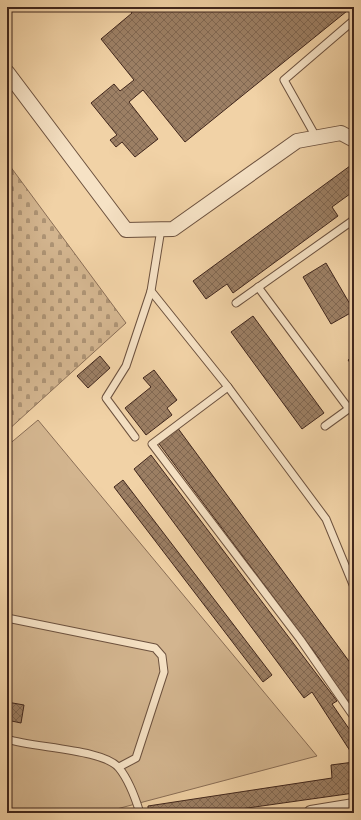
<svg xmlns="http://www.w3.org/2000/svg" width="361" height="820" font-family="'Gentium Book Plus',serif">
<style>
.green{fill:#d3b58f;stroke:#8a6e56}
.cemetery{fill:url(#cemetery-stones);stroke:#8a6e56}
.building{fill:url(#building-cross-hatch);stroke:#40261c}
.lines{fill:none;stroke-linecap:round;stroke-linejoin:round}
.service-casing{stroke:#6c513e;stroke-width:9}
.minor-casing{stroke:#6c513e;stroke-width:16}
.service{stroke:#f6e2c5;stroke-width:7}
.minor{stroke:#f6e2c5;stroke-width:14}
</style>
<defs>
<pattern id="cemetery-stones" width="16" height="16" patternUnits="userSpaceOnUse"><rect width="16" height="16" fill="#d3b58f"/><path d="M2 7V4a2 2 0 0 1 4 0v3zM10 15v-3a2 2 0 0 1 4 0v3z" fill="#ad9374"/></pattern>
<pattern id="building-cross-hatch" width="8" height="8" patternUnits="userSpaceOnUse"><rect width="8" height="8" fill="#9c7f64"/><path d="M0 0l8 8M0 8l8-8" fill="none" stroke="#816852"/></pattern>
</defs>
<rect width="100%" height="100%" fill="#f1d2a6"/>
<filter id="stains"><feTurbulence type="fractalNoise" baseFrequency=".005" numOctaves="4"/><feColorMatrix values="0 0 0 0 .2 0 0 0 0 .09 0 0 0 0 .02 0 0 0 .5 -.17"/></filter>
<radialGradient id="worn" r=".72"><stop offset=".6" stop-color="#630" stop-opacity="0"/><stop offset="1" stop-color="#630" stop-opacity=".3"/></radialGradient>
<polygon class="green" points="38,420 317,756 109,811 109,813 7,813 7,446"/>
<polygon class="cemetery" points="7,162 126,323 7,431"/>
<g class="building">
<polygon points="127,7 352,7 185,142 143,90 129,102 158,139 135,157 122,142 116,147 110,140 117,135 91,103 114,84 120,91 134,80 101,39 132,13"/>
<polygon points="354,163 354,191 332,207 338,216 233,293 227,284 206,299 193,281"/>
<polygon points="326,263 354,311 331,324 303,277"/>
<polygon points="253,316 324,413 302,429 231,332"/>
<polygon points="100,356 110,368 88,388 77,376"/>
<polygon points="354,356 354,368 348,360"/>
<polygon points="154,370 177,400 167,408 172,415 146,435 125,408 151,387 143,378"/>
<polygon points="177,427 354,668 354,711 319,662 321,661 157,441"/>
<polygon points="151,455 337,701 332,704 354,736 354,757 312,692 304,698 134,469"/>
<polygon points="123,480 272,675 263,682 114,487"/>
<polygon points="7,702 24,705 21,723 7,720"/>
<polygon points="354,762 354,793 212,813 148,813 148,806 332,778 331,765"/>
</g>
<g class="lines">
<defs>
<g id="service">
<polyline points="316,137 284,80 354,20"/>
<polyline points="161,229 151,291 228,387 326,519 354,587"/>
<polyline points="258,287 349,409"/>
<polyline points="236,303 352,221 354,217"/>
<polyline points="228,387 152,444 300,639 354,717"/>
<polyline points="325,426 354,405"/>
<polyline points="135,437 106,398 126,366 151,291"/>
<polyline points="7,618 155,648 162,656 164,672 136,758 119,767"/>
<path d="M7 739C33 748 104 749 119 768 128 779 136 800 140 813"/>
</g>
<g id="minor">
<polyline points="7,72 126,230 173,229 297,141 341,133 354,140"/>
<polyline points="311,813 354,806"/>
</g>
</defs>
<use href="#service" class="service-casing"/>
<use href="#minor" class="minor-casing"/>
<use href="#service" class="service"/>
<use href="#minor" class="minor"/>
</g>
<rect width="361" height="820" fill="none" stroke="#f1d2a6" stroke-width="24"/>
<rect x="8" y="8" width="345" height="804" fill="none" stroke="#40261c" stroke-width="2"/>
<rect x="12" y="12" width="337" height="796" fill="none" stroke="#40261c"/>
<rect width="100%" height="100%" filter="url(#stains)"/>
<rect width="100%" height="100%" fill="url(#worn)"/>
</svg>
